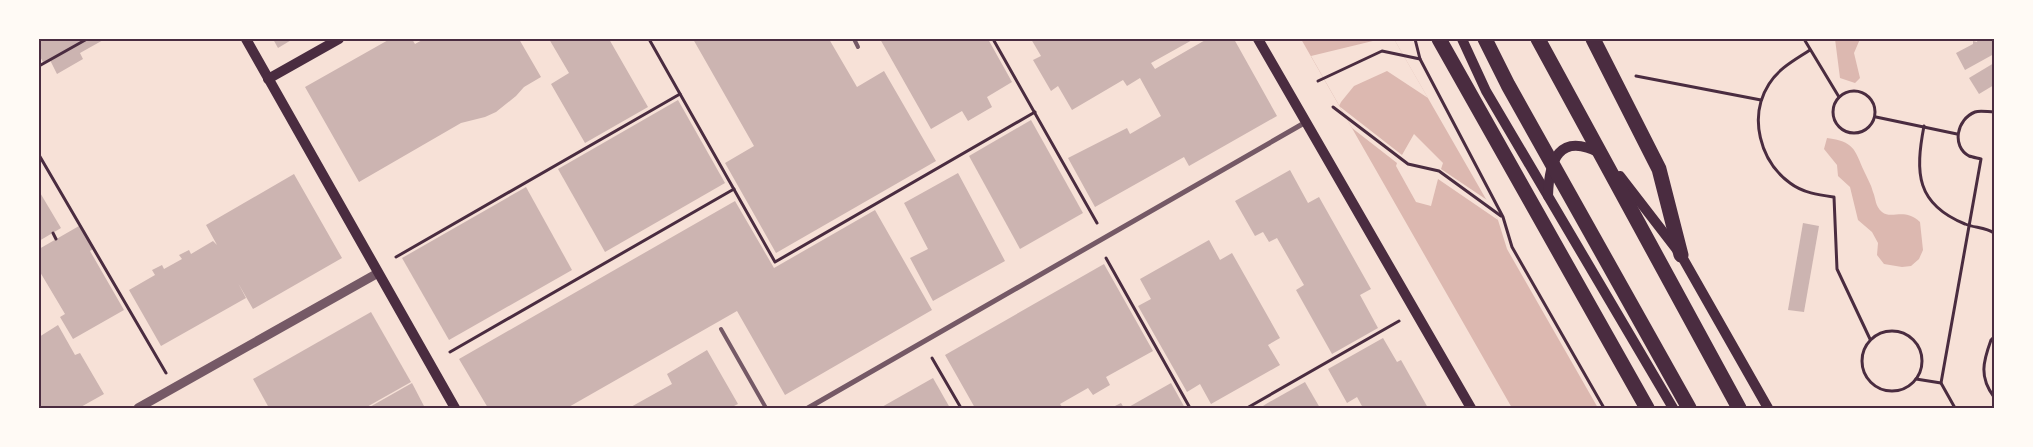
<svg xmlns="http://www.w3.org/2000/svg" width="2033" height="447" font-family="Ubuntu,sans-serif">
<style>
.water{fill:#dcb8b0}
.pier{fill:#f7e1d7}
.building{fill:#ccb4b1}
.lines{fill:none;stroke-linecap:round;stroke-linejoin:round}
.path{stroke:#4a2c40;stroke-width:3}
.service{stroke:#755966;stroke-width:4}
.minor{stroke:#755966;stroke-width:5}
.tertiary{stroke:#755966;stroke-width:9}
.secondary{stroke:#4a2c40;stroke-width:10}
.motorway{stroke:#4a2c40;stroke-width:15}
.neatline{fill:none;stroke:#4a2c40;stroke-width:2}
</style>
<rect width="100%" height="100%" fill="#f7e1d7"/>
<g class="water">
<polygon points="1301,39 1394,39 1498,220 1507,249 1598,408 1512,408"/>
<polygon points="1835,39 1860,39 1854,53 1860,78 1855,83 1840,78"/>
<path d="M1827 138C1854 142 1854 148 1864 171 1867 178 1871 184 1873 192 1876 199 1875 206 1882 212 1892 220 1904 207 1920 222L1923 250 1919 259 1911 266 1902 267 1884 264 1877 255 1878 243 1872 232 1858 220 1850 187 1838 176 1837 165 1824 149Z"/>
</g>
<polygon class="pier" points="1381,39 1394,39 1428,98 1387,71 1354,86 1341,102 1339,106 1402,155 1414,134 1443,163 1441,169 1487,200 1498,220 1438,179 1431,206 1416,202 1396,166 1397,163 1352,128 1311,56"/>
<g class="building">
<polygon points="39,39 105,39 80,53 83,59 57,74 50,60 43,62 39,55"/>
<polygon points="273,39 293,39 278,48"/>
<polygon points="390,39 412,39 415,44 424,39 519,39 541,77 524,87 516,96 496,112 485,117 461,123 359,182 305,87"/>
<polygon points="549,39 609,39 648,107 585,143 551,84 569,73"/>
<polygon points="693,39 829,39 857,87 884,71 936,161 776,253 725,163 754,146"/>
<polygon points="880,39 988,39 1012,82 987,97 992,107 968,121 962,111 931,129"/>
<polygon points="1031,39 1194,39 1151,63 1155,69 1207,39 1234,39 1277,116 1189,166 1184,157 1095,207 1068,158 1127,128 1130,134 1161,116 1140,78 1127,86 1123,80 1072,110 1058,86 1051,91 1033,60 1041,56"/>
<polygon points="1978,39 1994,39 1994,54 1965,70 1956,53 1973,44 1973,41 1977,42"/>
<polygon points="1994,63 1994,85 1979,94 1969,78"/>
<polygon points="678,100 725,183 605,252 558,169"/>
<polygon points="1031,120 1083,213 1020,249 969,156"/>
<polygon points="1290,170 1308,203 1319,197 1371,289 1360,295 1378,328 1332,354 1296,290 1304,285 1277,238 1269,242 1263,232 1255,236 1235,201"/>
<polygon points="958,173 1005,261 933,301 910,258 928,249 904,203"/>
<polygon points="294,174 342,258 253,309 238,283 246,298 161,346 129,290 155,275 152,270 162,265 164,269 182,259 179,255 189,250 191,254 213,241 217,245 206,225"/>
<polygon points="526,187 572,270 449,340 402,258"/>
<polygon points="39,191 61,228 39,241"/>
<polygon points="735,201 774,268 875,210 932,310 785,395 737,311 567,408 488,408 459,359"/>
<polygon points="1803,223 1819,226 1804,312 1788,310"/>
<polygon points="79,226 93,249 90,251 124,310 73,339 60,317 65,314 40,272 39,273 39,249"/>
<polygon points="1209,240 1220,260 1232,253 1280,338 1268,345 1280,365 1211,404 1200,384 1187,392 1138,306 1151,299 1140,279"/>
<polygon points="1104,264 1153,351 1106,377 1110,385 1093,395 1088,388 1060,404 1063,408 975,408 945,355"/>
<polygon points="371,312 411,382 365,408 269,408 253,379"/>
<polygon points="58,325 75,355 80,353 104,394 79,408 39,408 39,337"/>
<polygon points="1383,338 1397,362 1401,360 1428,408 1363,408 1357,397 1347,403 1328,369"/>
<polygon points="707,350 738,404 730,408 629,408 672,384 667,374"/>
<polygon points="933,378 950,408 880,408"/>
<polygon points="1305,382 1320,408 1260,408 1266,404"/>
<polygon points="412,383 425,408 368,408"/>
<polygon points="1171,383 1185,408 1127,408"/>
<polygon points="1121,403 1124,408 1111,408"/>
</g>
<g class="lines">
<g class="path">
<polyline points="649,39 775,262 1035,112"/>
<polyline points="993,39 1097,223"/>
<polyline points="1415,39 1420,59 1503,217 1512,247 1604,408"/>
<polyline points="1804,39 1839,97"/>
<path d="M1810 50C1795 60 1779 68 1769 84 1748 117 1760 161 1790 183 1803 193 1819 195 1834 197L1837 269 1870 339"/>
<polyline points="39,66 87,39"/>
<polyline points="1636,76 1761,100"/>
<polyline points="1318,81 1382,51 1420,59"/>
<circle cx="1854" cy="112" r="21"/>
<polyline points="1333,107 1408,164 1439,171 1501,216"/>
<polyline points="1876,117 1957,134"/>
<path d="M1924 126C1915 173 1916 204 1965 224 1974 228 1986 227 1994 233"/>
<polyline points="39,155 166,373"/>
<polyline points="53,233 56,239"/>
<polyline points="396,257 680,94"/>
<polyline points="1106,258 1190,408"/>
<circle cx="1892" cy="361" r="30"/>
<path d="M1994 337 1991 340C1983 362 1979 377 1994 397"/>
<polyline points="450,352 734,189"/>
<polyline points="932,358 961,408"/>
<polyline points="1916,379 1941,383"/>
<polyline points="1247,408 1399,321"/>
<path d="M1955 408 1941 383 1981 159C1977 158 1972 157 1969 156 1951 146 1957 119 1975 112 1980 110 1988 112 1994 112"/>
</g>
<g class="service">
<polyline points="854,39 858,47"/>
<polyline points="721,329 766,408"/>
</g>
<polyline class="minor" points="808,408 1306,122"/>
<polyline class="tertiary" points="138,408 378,273"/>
<g class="secondary">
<polyline points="246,39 455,408"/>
<polyline points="1258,39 1471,408"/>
<polyline points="1462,39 1486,91 1673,408"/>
<polyline points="268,79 339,39"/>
<polyline points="1620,176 1681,255 1768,408"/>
<path d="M1548 196C1549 160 1559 132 1600 153"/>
</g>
<g class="motorway">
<polyline points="1439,39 1647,408"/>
<polyline points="1485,39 1508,85 1689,408"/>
<polyline points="1538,39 1739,408"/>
<polyline points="1593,39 1659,169 1681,255"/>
</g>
</g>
<rect width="2033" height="447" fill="none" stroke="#fffaf5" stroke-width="80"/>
<rect x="40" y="40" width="1953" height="367" class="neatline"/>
</svg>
